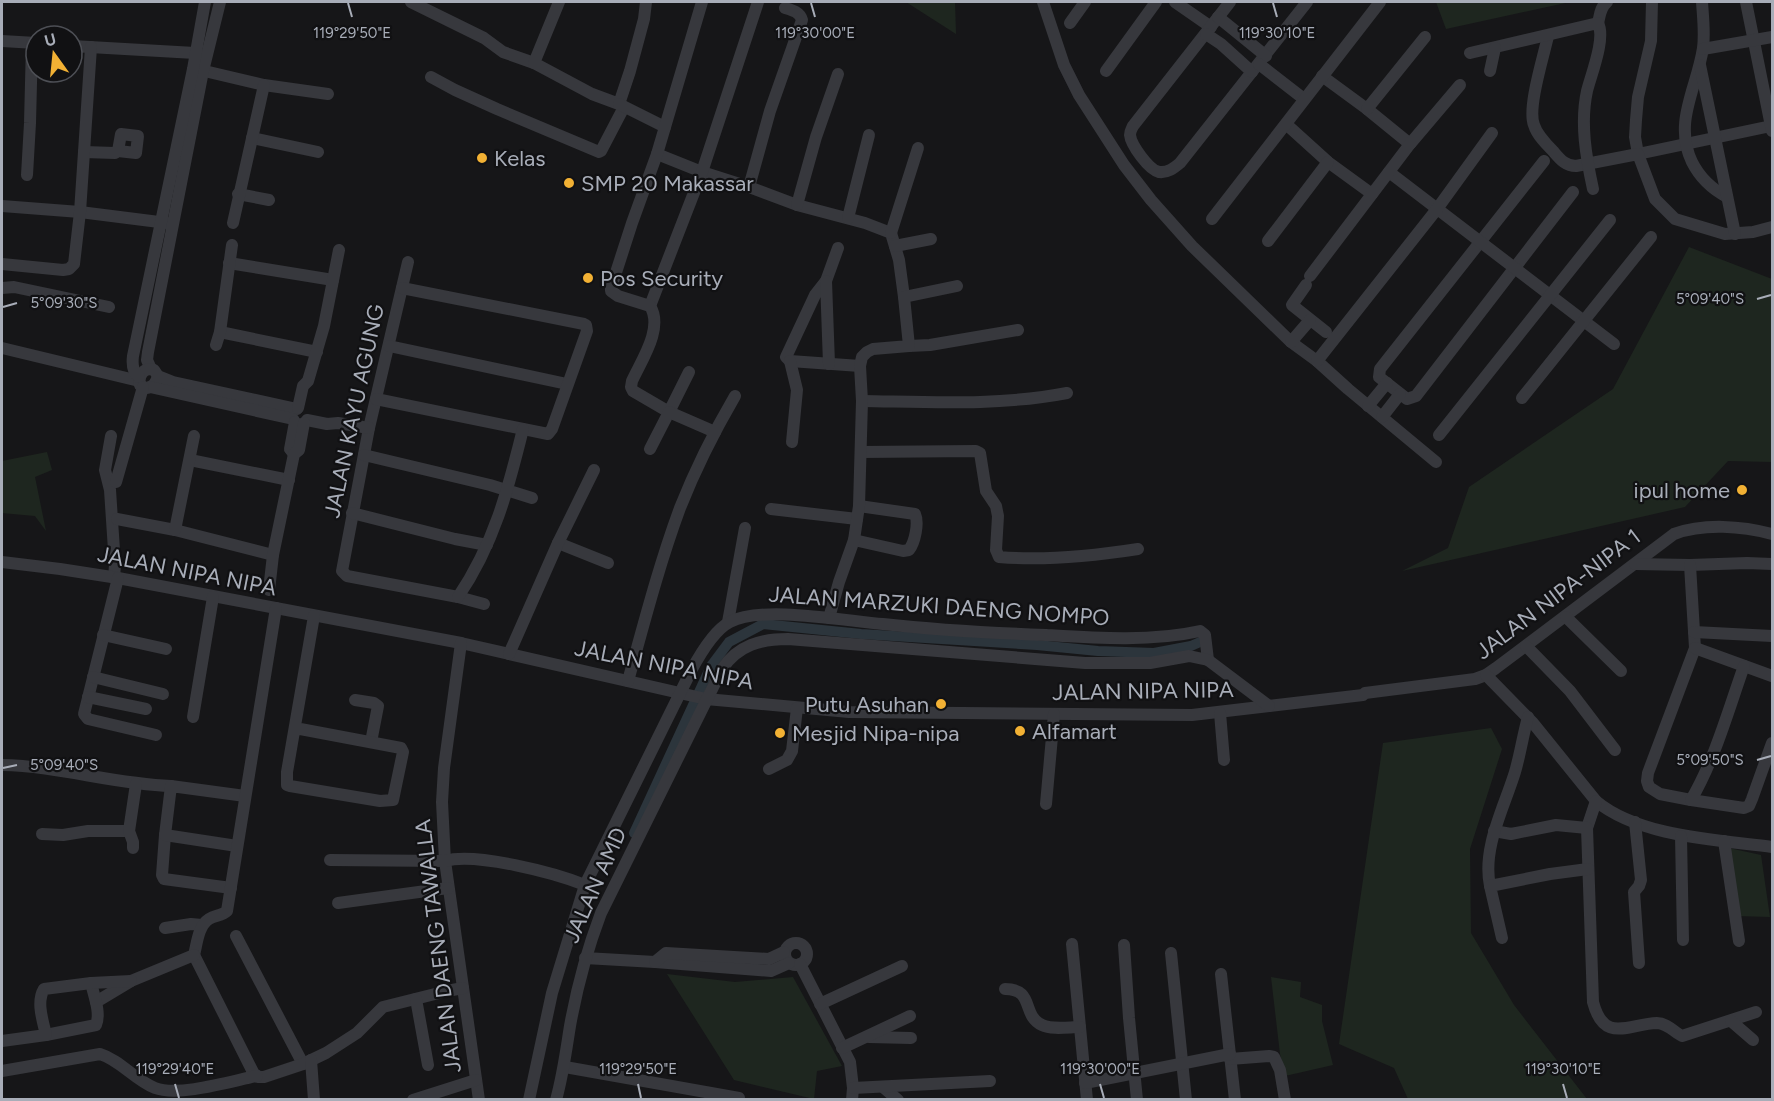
<svg xmlns="http://www.w3.org/2000/svg" width="1774" height="1101" font-family="Figtree,sans-serif">
<style>
.green{fill:#1e261f}
.lines{fill:none;stroke-linecap:round;stroke-linejoin:round}
.canal{stroke:#2c353c;stroke-width:10}
.minor{stroke:#37383d;stroke-width:12}
.ticks{fill:none;stroke:#a8adb8;stroke-width:2}
.poi-dot{fill:#f2b134;stroke:#111113;stroke-width:2}
.labels{text-anchor:middle;dominant-baseline:central;stroke-width:4.5;stroke-linejoin:round;paint-order:stroke}
.poi-label{font-size:22px;fill:#a8adb8;stroke:#111113;text-anchor:start}
.street-label{font-size:22px;fill:#a8adb8;stroke:#111113}
.ticks-label{font-size:15px;text-anchor:middle;fill:#a8adb8;stroke:#111113;stroke-width:4.5;stroke-linejoin:round;paint-order:stroke}
</style>
<rect width="100%" height="100%" fill="#161618"/>
<g class="green">
<polygon points="906,2 955,2 956,34"/>
<polygon points="1436,2 1570,2 1446,29"/>
<polygon points="1689,247 1772,279 1772,462 1728,461 1685,507 1402,571 1448,548 1469,487 1613,389"/>
<polygon points="47,452 52,470 35,477 46,531 35,516 2,513 2,461"/>
<polygon points="1491,728 1502,749 1470,849 1471,933 1514,1005 1587,1099 1408,1099 1394,1068 1339,1044 1383,743"/>
<polygon points="1729,848 1761,855 1770,917 1736,916"/>
<polygon points="667,974 735,982 793,977 842,1066 817,1071 814,1099 734,1080"/>
<polygon points="1271,977 1301,982 1300,997 1322,1005 1322,1021 1333,1065 1285,1076 1280,1054"/>
</g>
<g class="lines">
<polyline class="canal" points="634,833 711,666 729,642 763,624 861,634 1037,645 1098,651 1154,653 1191,646 1200,642"/>
<g class="minor">
<polyline points="411,2 484,38 503,52 534,63"/>
<polyline points="559,2 534,63 592,94 619,104 630,71 644,19 646,2"/>
<polyline points="1043,2 1064,65 1079,95 1124,165 1151,200 1192,246 1291,342 1317,361 1348,389 1436,462"/>
<polyline points="1175,2 1211,27"/>
<path d="M1230 2 1133 126C1131 130 1130 131 1130 135 1131 145 1149 170 1159 172 1168 173 1174 168 1180 163L1307 2"/>
<polyline points="1652,2 1651,41 1638,97 1636,120 1635,137 1638,154 1771,126"/>
<path d="M1702 2C1703 17 1705 33 1703 48 1697 88 1673 122 1692 162 1700 178 1712 189 1727 197"/>
<polyline points="1746,2 1772,131"/>
<polyline points="1218,17 1266,56"/>
<polyline points="1070,23 1085,2"/>
<path d="M1598 23C1600 16 1600 7 1607 2"/>
<polyline points="1206,34 1221,44 1252,72"/>
<path d="M1548 36C1544 55 1527 108 1534 125 1537 135 1546 144 1553 151 1560 159 1565 166 1576 166L1638 154 1655 199 1675 219 1725 234 1753 232 1772 227"/>
<polyline points="2,41 36,43"/>
<polyline points="72,46 195,53"/>
<polyline points="1703,49 1772,37"/>
<path d="M1470 53 1598 23C1606 38 1591 75 1587 91 1580 123 1586 157 1593 189"/>
<polyline points="1259,64 1304,99"/>
<polyline points="1700,65 1735,234"/>
<polyline points="196,69 264,85 328,94"/>
<polyline points="1106,71 1156,2"/>
<polyline points="1490,71 1495,48"/>
<polyline points="1322,76 1367,109 1410,144"/>
<polyline points="431,77 455,90 497,109 599,152 601,151 624,107"/>
<polyline points="619,104 665,127"/>
<polyline points="1367,109 1425,37"/>
<polyline points="1286,124 1328,162 1372,194"/>
<polyline points="252,138 318,152"/>
<polyline points="84,152 115,153 118,151 121,134 138,136 136,153 118,151"/>
<path d="M657 154 702 172 749 187 770 111 802 20C800 12 792 10 785 8"/>
<polyline points="1544,161 1380,369 1379,377 1407,399 1416,396 1573,192"/>
<polyline points="1389,172 1614,344"/>
<polyline points="27,175 30,123 32,43"/>
<polyline points="749,187 797,205 865,223 891,233 899,260 904,297"/>
<polyline points="238,194 269,200"/>
<polyline points="797,205 816,137 838,74"/>
<polyline points="2,206 80,212 167,223"/>
<polyline points="848,218 869,135"/>
<polyline points="1212,219 1380,2"/>
<polyline points="233,223 264,85"/>
<polyline points="891,233 918,148"/>
<polyline points="1268,241 1328,162"/>
<polyline points="895,246 931,239"/>
<polyline points="838,248 826,281 815,295 786,357 790,361 860,366"/>
<polyline points="408,262 369,428 342,571 347,576 458,597 484,604"/>
<polyline points="229,263 333,280"/>
<polyline points="2,264 63,270 69,269 74,264 80,212 91,47"/>
<polyline points="1310,276 1410,144 1460,85"/>
<polyline points="826,281 829,364"/>
<polyline points="1306,285 1292,305 1326,332"/>
<polyline points="2,288 14,287 109,307"/>
<polyline points="650,306 702,172 758,2"/>
<polyline points="220,332 317,352"/>
<polyline points="1291,342 1310,320"/>
<polyline points="216,345 220,332 232,245"/>
<polyline points="389,346 567,384"/>
<polyline points="909,346 930,345 1018,330"/>
<polyline points="2,348 139,381"/>
<polyline points="790,361 797,390 792,442"/>
<polyline points="1317,361 1437,209 1492,133"/>
<polyline points="151,369 147,360 148,352 203,71 220,2"/>
<path d="M689 372 669 412 633 391 631 387 632 381C641 361 664 328 650 306L618 296 611 291V288L632 223 657 154 702 2"/>
<path d="M158 376C156 383 153 387 146 388L140 385C138 375 144 367 154 370L158 376 173 382 297 409"/>
<path d="M139 377C132 372 132 364 133 356L193 69 205 2"/>
<polyline points="150,387 293,419"/>
<polyline points="1522,398 1651,237"/>
<polyline points="376,399 548,434 552,429 587,331 586,325 584,324 402,288"/>
<path d="M862 401C931 402 999 406 1067 393"/>
<polyline points="1368,406 1387,383"/>
<polyline points="298,408 303,386 308,381 324,326 339,250"/>
<polyline points="1382,417 1400,394"/>
<polyline points="307,420 327,424 338,423 369,428"/>
<polyline points="1439,435 1610,220"/>
<polyline points="111,436 105,470 110,490 115,565 114,578"/>
<polyline points="650,449 669,412 715,432"/>
<path d="M861 452 976 451 980 453 986 491 996 506 998 516 996 550 999 557C1045 561 1093 556 1138 549"/>
<polyline points="294,454 290,449 295,422"/>
<polyline points="364,455 490,485 532,498"/>
<polyline points="190,460 289,480"/>
<polyline points="116,482 143,387"/>
<polyline points="771,509 857,519"/>
<polyline points="352,513 455,539 487,545"/>
<polyline points="117,519 175,530 273,555"/>
<polyline points="175,530 194,436"/>
<path d="M854 540 903 551 909 550C915 542 919 523 915 514L859 506"/>
<polyline points="558,543 608,563"/>
<path d="M2 562 60 569 118 578 461 643 706 699 849 712 1192 715 1363 695 1365 693 1475 679 1486 675 1496 668 1674 534C1704 523 1742 526 1772 534"/>
<polyline points="1635,564 1690,565 1747,563 1772,564"/>
<polyline points="1690,565 1695,648 1648,773 1647,781 1649,787 1660,794 1691,800"/>
<polyline points="118,578 84,714 88,719 156,735"/>
<polyline points="269,590 273,555 294,454 299,450 304,423"/>
<path d="M458 597C494 544 508 490 523 429"/>
<polyline points="1566,617 1621,671"/>
<polyline points="829,618 839,582 854,540 859,506 862,401 860,366 862,357 867,352 873,349 909,346 904,297 957,286"/>
<polyline points="728,622 745,528"/>
<polyline points="1694,632 1772,636"/>
<polyline points="103,635 166,649"/>
<polyline points="461,643 444,768 442,802 445,861 479,1100"/>
<polyline points="1526,646 1570,691 1615,750"/>
<polyline points="1695,648 1772,676"/>
<polyline points="509,654 558,543 594,470"/>
<path d="M1744 666C1728 711 1715 759 1691 800L1744 808 1749 806 1752 799 1772 743"/>
<path d="M1486 675 1533 723 1596 801C1639 837 1719 840 1772 847"/>
<polyline points="93,677 163,694"/>
<path d="M628 681C644 623 659 565 680 508 695 470 714 432 735 396"/>
<polyline points="88,697 146,709"/>
<polyline points="355,700 374,703 378,706 371,742"/>
<polyline points="1220,713 1224,760"/>
<polyline points="193,717 213,597"/>
<polyline points="295,728 401,748 403,752 393,800 380,801 290,786 287,785 287,772 314,616"/>
<path d="M2 765C59 766 113 784 171 786"/>
<polyline points="769,769 787,760 792,751 797,708"/>
<polyline points="1046,804 1054,714"/>
<polyline points="1635,822 1641,880 1639,886 1634,892 1639,963"/>
<polyline points="1587,828 1596,801"/>
<path d="M1494 831 1511 834 1556 825 1587 828 1593 1002C1604 1044 1628 1024 1657 1023 1667 1023 1674 1032 1682 1036L1756 1012"/>
<polyline points="42,834 63,835 88,831 129,831"/>
<polyline points="165,835 162,875 164,879 231,888"/>
<polyline points="1681,836 1683,940"/>
<polyline points="1724,841 1739,941"/>
<polyline points="237,846 165,835 171,786 245,796"/>
<polyline points="133,848 133,842 129,831 136,784"/>
<path d="M330 860 445 861C475 852 555 873 585 885"/>
<path d="M1490 886C1482 848 1504 808 1515 772 1520 755 1523 735 1528 717"/>
<polyline points="338,903 448,888"/>
<polyline points="165,928 191,924 202,925"/>
<polyline points="236,936 303,1064"/>
<polyline points="1502,938 1490,886 1550,874 1588,869"/>
<circle cx="796" cy="954" r="11"/>
<polyline points="1072,944 1087,1100"/>
<polyline points="1124,945 1129,1018 1137,1100"/>
<polyline points="1171,953 1186,1100"/>
<path d="M194 955C197 944 198 926 209 919 215 915 222 916 227 911L276 608"/>
<polyline points="194,955 254,1074 259,1077 264,1077 303,1064 326,1053 357,1033 383,1007 447,991 463,988"/>
<polyline points="585,958 655,962 771,971 789,963"/>
<polyline points="655,962 666,953 769,959 784,952"/>
<polyline points="800,964 850,1062 853,1088 852,1100"/>
<polyline points="1221,974 1235,1100"/>
<path d="M1005 989C1035 989 1021 1015 1042 1025 1052 1030 1069 1027 1080 1027"/>
<polyline points="416,999 428,1065"/>
<polyline points="96,1002 131,981 194,955"/>
<polyline points="820,1004 902,966"/>
<polyline points="1731,1021 1753,1040"/>
<path d="M46 1035 96 1025C101 1013 94 996 91 983"/>
<polyline points="869,1037 911,1038"/>
<path d="M2 1041 46 1035C43 1021 36 1002 44 989L91 983 131 981"/>
<polyline points="842,1048 910,1016"/>
<polyline points="1230,1059 1269,1056 1274,1057 1280,1070 1285,1100"/>
<polyline points="311,1060 314,1100"/>
<polyline points="565,1067 739,1098"/>
<path d="M2 1071 100 1054C120 1060 135 1080 155 1088 179 1097 232 1081 257 1076"/>
<polyline points="1085,1083 1230,1054"/>
<polyline points="883,1087 898,1100"/>
<polyline points="853,1088 990,1081"/>
<polyline points="413,1100 476,1080"/>
<path d="M529 1100 552 993 585 885 691 671C699 656 714 630 730 622 762 605 845 621 883 624 937 630 991 633 1046 635 1095 638 1151 642 1200 631L1205 635 1208 660"/>
<path d="M556 1100C563 1075 566 1051 570 1026 577 987 587 950 601 913L722 669C738 645 761 639 788 639L1085 663H1150L1189 656 1208 660 1269 706"/>
</g>
</g>
<path class="ticks" d="M348 3 352 17M811 3 815 17M1273 3 1277 17M1757 299 1771 295M3 307 17 303M1757 760 1771 756M3 768 17 765M175 1084 179 1098M638 1084 641 1098M1100 1084 1104 1098M1563 1084 1567 1098"/>
<g class="poi-dot">
<circle cx="482" cy="158" r="6"/>
<circle cx="569" cy="183" r="6"/>
<circle cx="588" cy="278" r="6"/>
<circle cx="1742" cy="490" r="6"/>
<circle cx="941" cy="704" r="6"/>
<circle cx="1020" cy="731" r="6"/>
<circle cx="780" cy="733" r="6"/>
</g>
<g class="labels">
<g class="poi-label">
<text x="494" y="158">Kelas</text>
<text x="581" y="183">SMP 20 Makassar</text>
<text x="600" y="278">Pos Security</text>
<text x="1730" y="490" text-anchor="end">ipul home</text>
<text x="929" y="704" text-anchor="end">Putu Asuhan</text>
<text x="1032" y="731">Alfamart</text>
<text x="792" y="733">Mesjid Nipa-nipa</text>
</g>
<g class="street-label">
<text transform="translate(354 411) rotate(-78)">JALAN KAYU AGUNG</text>
<text transform="translate(187 571) rotate(11)">JALAN NIPA NIPA</text>
<text transform="translate(1558 594) rotate(-37)">JALAN NIPA-NIPA 1</text>
<text transform="translate(939 606) rotate(4)">JALAN MARZUKI DAENG NOMPO</text>
<text transform="translate(664 665) rotate(11)">JALAN NIPA NIPA</text>
<text transform="translate(1143 691) rotate(-1)">JALAN NIPA NIPA</text>
<text transform="translate(595 885) rotate(-66)">JALAN AMD</text>
<text transform="translate(438 946) rotate(-97)">JALAN DAENG TAWALLA</text>
</g>
</g>
<g class="ticks-label">
<text x="815" y="38">119°30'00"E</text>
<text x="352" y="38">119°29'50"E</text>
<text x="1277" y="38">119°30'10"E</text>
<text x="1710" y="304">5°09'40"S</text>
<text x="64" y="308">5°09'30"S</text>
<text x="1710" y="765">5°09'50"S</text>
<text x="64" y="770">5°09'40"S</text>
<text x="175" y="1074">119°29'40"E</text>
<text x="638" y="1074">119°29'50"E</text>
<text x="1100" y="1074">119°30'00"E</text>
<text x="1563" y="1074">119°30'10"E</text>
</g>
<rect width="1774" height="1101" fill="none" stroke="#a8adb8" stroke-width="6"/>
<g transform="translate(54 54) rotate(345)"><circle r="28" fill="#111113" stroke="#4d4f55" stroke-width="1.5"/>
<path d="M0-4.5L10 22L0 15L-10 22Z" fill="#f2b134"/>
<text y="-9" font-size="16" font-weight="bold" text-anchor="middle" fill="#a8adb8">U</text>
</g>
</svg>
